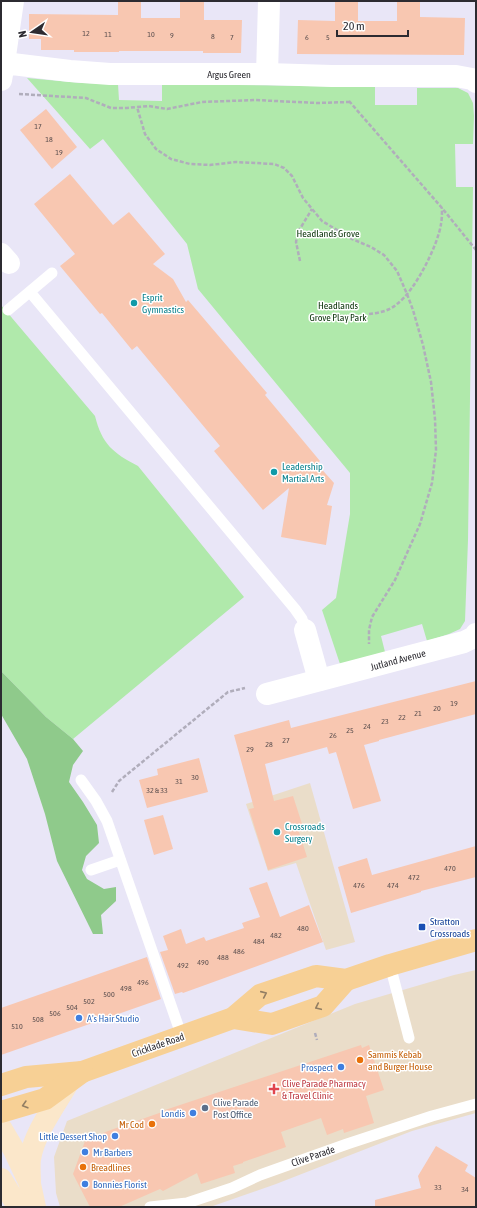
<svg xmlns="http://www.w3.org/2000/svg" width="477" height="1208" font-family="'Asap Condensed',sans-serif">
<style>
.commercial{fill:#eaddc9}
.green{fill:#b0e9ab}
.forest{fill:#8fca8b}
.building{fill:#f8c7b1}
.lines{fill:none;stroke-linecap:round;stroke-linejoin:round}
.path{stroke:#b0adbb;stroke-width:2.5;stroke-dasharray:4 2;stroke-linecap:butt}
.service{stroke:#fff;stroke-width:11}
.minor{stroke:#fff;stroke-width:22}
.secondary{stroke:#fbe7ca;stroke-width:22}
.primary{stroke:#f7d095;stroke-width:22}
.oneway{stroke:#927e63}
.culture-dot{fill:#0f9aa8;stroke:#fff;stroke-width:1.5}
.transit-dot{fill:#1a4fb4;stroke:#fff;stroke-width:1.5}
.shop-dot{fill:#3f7fe0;stroke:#fff;stroke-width:1.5}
.food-dot{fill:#e8710a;stroke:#fff;stroke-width:1.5}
.health-dot{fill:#e0444e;stroke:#fff;stroke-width:1.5}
.service-dot{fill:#5c6f8a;stroke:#fff;stroke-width:1.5}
.labels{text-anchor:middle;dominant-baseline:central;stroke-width:3;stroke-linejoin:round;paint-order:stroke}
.number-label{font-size:8px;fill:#5f5251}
.street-label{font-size:10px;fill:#2c2b31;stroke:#fff}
.park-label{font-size:10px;fill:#0a3309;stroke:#fff}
.culture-label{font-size:10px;fill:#0d838f;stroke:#fff;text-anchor:start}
.transit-label{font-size:10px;fill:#164399;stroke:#fff;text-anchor:start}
.shop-label{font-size:10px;fill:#366cbe;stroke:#fff;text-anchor:start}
.food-label{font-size:10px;fill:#c56008;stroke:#fff;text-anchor:start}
.health-label{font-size:10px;fill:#be3a42;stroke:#fff;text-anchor:start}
.service-label{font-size:10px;fill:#4e5e75;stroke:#fff;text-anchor:start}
</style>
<rect width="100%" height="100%" fill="#e9e6f7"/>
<g class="commercial">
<polygon points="310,783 355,942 326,950 296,863 268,871 246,804"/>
<polygon points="476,970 476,1113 412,1131 276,1184 210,1207 60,1207 56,1193 54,1157 67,1121 355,1004 454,975"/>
</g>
<g class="green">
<polygon points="27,78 81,83 118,84 119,100 162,101 162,84 375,87 375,105 417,105 417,88 458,88 468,93 473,103 474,116 473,144 455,144 456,187 473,187 468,540 465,621 460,629 449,634 427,641 422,624 381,636 385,652 340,664 322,610 336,598 350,514 350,473 198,289 187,244 103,139 90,149"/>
<path d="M1 305 95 416C102 444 113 453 138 466L244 597 73 739 46 717 1 671Z"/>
</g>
<polygon class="forest" points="1,671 46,717 73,739 83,751 73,765 69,782 83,802 97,825 99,843 86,856 82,870 87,879 104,889 116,887 116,901 101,915 103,934 93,934 57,861 45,814 27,759 1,714"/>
<g class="building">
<polygon points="118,1 141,1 141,18 180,18 180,1 204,1 204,20 242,20 241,53 203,53 203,51 119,51 119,52 74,52 74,50 41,50 41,39 29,39 29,14 118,15"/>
<polygon points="335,1 358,1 358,21 397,21 397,1 420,1 420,17 465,18 464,55 297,54 298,20 335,21"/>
<polygon points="46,109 77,147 52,169 20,130"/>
<polygon points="70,174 113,225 129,212 165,254 153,264 173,279 186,302 188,300 267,393 265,395 320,461 317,464 334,483 327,505 332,506 326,545 281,537 289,488 263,510 214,451 220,446 137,346 132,350 102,313 100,314 60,266 75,254 34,204"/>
<polygon points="476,681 476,714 379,740 379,741 364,745 381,801 353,809 336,752 329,754 327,747 265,764 274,801 293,796 304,830 299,832 307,857 268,870 249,809 254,808 234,735 289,720 291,728"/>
<polygon points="199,758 208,792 147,808 139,780 158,775 157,769"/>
<polygon points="163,815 173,849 154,855 144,820"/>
<polygon points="476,846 476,877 421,891 421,892 351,913 338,867 367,858 372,875"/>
<polygon points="267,882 280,917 309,905 323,942 219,980 183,993 182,992 175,994 160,952 168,950 163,936 181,929 186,944 204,937 206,941 244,928 242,923 260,917 249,888"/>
<polygon points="147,957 161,999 1,1055 1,1008"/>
<polygon points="361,1045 362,1048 369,1045 384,1090 366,1096 374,1123 344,1133 343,1129 327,1135 321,1118 281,1132 286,1147 243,1162 243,1163 233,1166 235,1173 201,1184 197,1173 163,1191 160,1189 119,1207 90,1207 73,1174 85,1141 108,1131 165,1111 165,1110"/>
<polygon points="436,1146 468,1165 465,1171 476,1178 476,1207 375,1207 375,1200 421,1188 418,1176"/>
</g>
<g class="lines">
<g class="path">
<polyline points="19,94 86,98 111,108 127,108 137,107"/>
<polyline points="349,101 442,208 476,250"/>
<polyline points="350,102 317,103 255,100 202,102 167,109 149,106 137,107 145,134 156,149 171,159 190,164 210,165 236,162 274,164 284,168 292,176 303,198 322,221 352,239 371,247 384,255 397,271 407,294 413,310 423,345 431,382 435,419 436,450 432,483 420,524 395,580 372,617 369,630 369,644"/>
<polyline points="300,261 296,242 298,232 312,209"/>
<path d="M369 314C379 313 389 311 397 304 415 291 438 245 441 224 442 219 442 213 442 208"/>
<polyline points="112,792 119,781 228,692 245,688"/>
<polyline points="315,1033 317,1040"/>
</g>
<g class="service">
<polyline points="30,292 295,609 302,619 305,630"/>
<polyline points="8,310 52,273"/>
<polyline points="81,780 96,801 107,821 182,1037"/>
<polyline points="91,870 120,860"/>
<polyline points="390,965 409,1038"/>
<polyline points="150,1207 187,1203 232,1188 260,1175 288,1165 347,1144 432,1116 476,1104"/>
</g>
<g class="minor">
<polyline points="4,63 13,1"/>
<polyline points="267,74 269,1"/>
<polyline points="1,80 4,63 70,71 110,74 267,74 332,76 456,76 472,79 476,82"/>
<polyline points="1,254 9,263"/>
<polyline points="305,630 319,680"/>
<polyline points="267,694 464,642 476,636 476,634"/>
</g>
<g class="secondary">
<polyline points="1,1128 14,1150 30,1184 35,1207"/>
<polyline points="1,1179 14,1200 20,1207"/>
<path d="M30 1184C30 1176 29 1167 30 1159 34 1133 56 1104 69 1081"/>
</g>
<g class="primary">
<polyline points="233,1018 272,1024 323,1006 346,980"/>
<polyline points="1,1085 26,1077 82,1072 233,1018 260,995 316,976 346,980 390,965 476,940"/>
<polyline points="1,1112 45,1099 82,1072"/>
</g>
</g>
<defs><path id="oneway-chevron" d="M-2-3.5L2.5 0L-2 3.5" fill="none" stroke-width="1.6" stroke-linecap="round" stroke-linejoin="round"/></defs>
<g class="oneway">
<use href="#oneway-chevron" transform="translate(264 994) rotate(-24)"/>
<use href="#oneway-chevron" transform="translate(318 1007) rotate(155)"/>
<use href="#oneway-chevron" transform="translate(25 1105) rotate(164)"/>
</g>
<g class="culture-dot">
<circle cx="134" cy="303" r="4"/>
<circle cx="274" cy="472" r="4"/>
<circle cx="277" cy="832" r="4"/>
</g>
<rect class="transit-dot" x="418" y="923" width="8" height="8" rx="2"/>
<g class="shop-dot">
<circle cx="79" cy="1018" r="4"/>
<circle cx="341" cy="1067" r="4"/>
<circle cx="193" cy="1113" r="4"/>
<circle cx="115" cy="1136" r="4"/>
<circle cx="85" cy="1152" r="4"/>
<circle cx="85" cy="1184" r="4"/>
</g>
<g class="food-dot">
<circle cx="360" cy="1060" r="4"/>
<circle cx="152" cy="1124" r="4"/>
<circle cx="83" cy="1167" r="4"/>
</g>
<path class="health-dot" d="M272 1083h4v4h4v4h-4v4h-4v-4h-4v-4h4z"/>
<circle class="service-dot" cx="205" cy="1108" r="4"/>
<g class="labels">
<g class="number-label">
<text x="86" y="33">12</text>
<text x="108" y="34">11</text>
<text x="151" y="34">10</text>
<text x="172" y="35">9</text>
<text x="213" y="36">8</text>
<text x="232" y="37">7</text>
<text x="307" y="37">6</text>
<text x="328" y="37">5</text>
<text x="38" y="126">17</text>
<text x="49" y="139">18</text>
<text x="59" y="152">19</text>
<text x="454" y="703">19</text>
<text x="437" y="708">20</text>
<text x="418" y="713">21</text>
<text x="402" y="717">22</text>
<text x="385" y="721">23</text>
<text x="367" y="726">24</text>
<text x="350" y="730">25</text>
<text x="333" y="735">26</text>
<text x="286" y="740">27</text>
<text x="269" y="744">28</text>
<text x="250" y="749">29</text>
<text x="195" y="777">30</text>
<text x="179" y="781">31</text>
<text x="157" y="790">32 &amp; 33</text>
<text x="450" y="868">470</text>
<text x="414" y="877">472</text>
<text x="359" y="885">476</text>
<text x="393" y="885">474</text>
<text x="303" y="928">480</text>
<text x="276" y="935">482</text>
<text x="259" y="941">484</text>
<text x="239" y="951">486</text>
<text x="223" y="957">488</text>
<text x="203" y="962">490</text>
<text x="183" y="965">492</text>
<text x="143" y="982">496</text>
<text x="126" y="988">498</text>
<text x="109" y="994">500</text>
<text x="89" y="1001">502</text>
<text x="72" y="1007">504</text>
<text x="55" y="1013">506</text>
<text x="38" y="1019">508</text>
<text x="17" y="1026">510</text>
<text x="438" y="1187">33</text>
<text x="465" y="1189">34</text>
</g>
<g class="street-label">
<text x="229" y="74">Argus Green</text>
<text transform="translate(398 660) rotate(-15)">Jutland Avenue</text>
<text transform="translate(158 1045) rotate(-19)">Cricklade Road</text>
<text transform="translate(313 1156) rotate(-19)">Clive Parade</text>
</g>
<g class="park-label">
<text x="328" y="233">Headlands Grove</text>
<text x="338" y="305">Headlands<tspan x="338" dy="12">Grove Play Park</tspan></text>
</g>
<g class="culture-label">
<text x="142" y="297">Esprit<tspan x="142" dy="12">Gymnastics</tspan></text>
<text x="282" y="466">Leadership<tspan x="282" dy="12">Martial Arts</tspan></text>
<text x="285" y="826">Crossroads<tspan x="285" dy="12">Surgery</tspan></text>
</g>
<g class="transit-label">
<text x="430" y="921">Stratton<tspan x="430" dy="12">Crossroads</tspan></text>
</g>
<g class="shop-label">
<text x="87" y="1018">A's Hair Studio</text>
<text x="333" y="1067" text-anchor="end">Prospect</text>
<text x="185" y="1113" text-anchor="end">Londis</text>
<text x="107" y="1136" text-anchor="end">Little Dessert Shop</text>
<text x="93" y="1152">Mr Barbers</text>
<text x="93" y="1184">Bonnies Florist</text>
</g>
<g class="food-label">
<text x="368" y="1054">Sammis Kebab<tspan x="368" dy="12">and Burger House</tspan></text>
<text x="144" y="1124" text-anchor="end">Mr Cod</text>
<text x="91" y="1167">Breadlines</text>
</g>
<g class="health-label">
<text x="282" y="1083">Clive Parade Pharmacy<tspan x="282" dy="12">&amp; Travel Clinic</tspan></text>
</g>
<g class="service-label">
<text x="213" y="1102">Clive Parade<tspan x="213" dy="12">Post Office</tspan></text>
</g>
</g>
<rect width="477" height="1208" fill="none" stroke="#2c2b31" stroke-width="4"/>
<g transform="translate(32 32) rotate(257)" stroke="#ffffff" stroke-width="3" paint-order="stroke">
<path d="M0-3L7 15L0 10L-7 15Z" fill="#2c2b31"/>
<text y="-6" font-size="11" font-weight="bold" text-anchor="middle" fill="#2c2b31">N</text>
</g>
<path d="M337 30v6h71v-6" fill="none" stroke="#2c2b31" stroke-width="2"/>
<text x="343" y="30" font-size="12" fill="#2c2b31" stroke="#ffffff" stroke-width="3" paint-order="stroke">20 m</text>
</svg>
